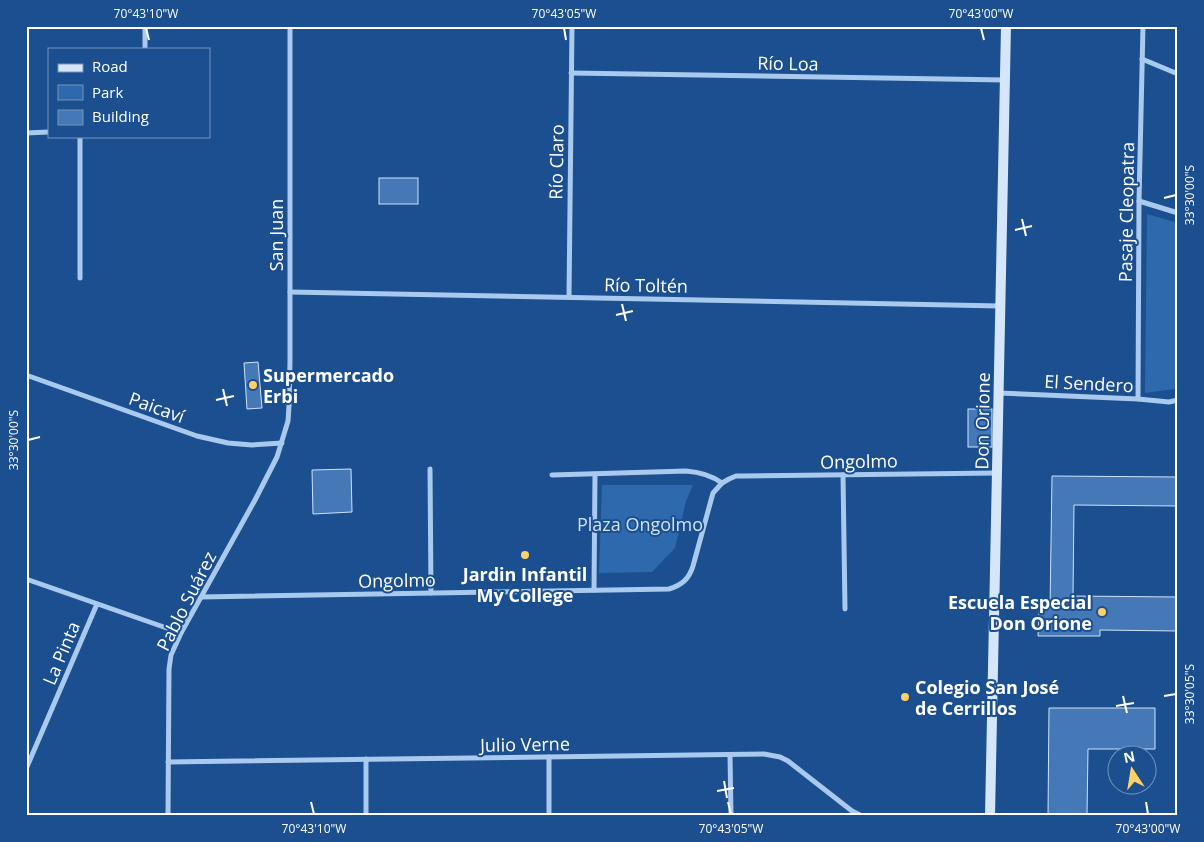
<svg xmlns="http://www.w3.org/2000/svg" width="1204" height="842" font-family="'Open Sans',sans-serif">
<style>
.green{fill:#2e69ad}
.building{fill:#4478b7;stroke:#cfe3fa}
.lines{fill:none;stroke-linecap:round;stroke-linejoin:round}
.street{stroke:#a9c9ee;stroke-width:5}
.secondary{stroke:#d6e6fa;stroke-width:10}
.ticks{fill:none;stroke:#fff;stroke-width:2}
.poi-dot{fill:#ffd166;stroke:#1b4f8f;stroke-width:2}
.labels{text-anchor:middle;dominant-baseline:central;stroke-width:4;stroke-linejoin:round;paint-order:stroke}
.street-label{font-size:18px;fill:#fff;stroke:#1b4f8f}
.poi-label{font-size:18px;font-weight:bold;fill:#fff;stroke:#1b4f8f;text-anchor:start}
.park-label{font-size:18px;fill:#cfe3fa;stroke:#1b4f8f}
.neatline{fill:none;stroke:#fff;stroke-width:2}
.ticks-label{font-size:12px;text-anchor:middle;fill:#fff}
</style>
<rect width="100%" height="100%" fill="#1b4f8f"/>
<g class="green">
<polygon points="1147,214 1178,223 1178,386 1175,389 1145,393"/>
<polygon points="602,485 693,485 686,501 675,548 652,572 599,573"/>
</g>
<g class="building">
<rect x="379" y="178" width="39" height="26"/>
<polygon points="258,362 262,408 247,409 244,363"/>
<rect x="968" y="409" width="24" height="38"/>
<polygon points="351,469 352,512 313,514 312,470"/>
<polygon points="1052,476 1178,477 1178,506 1074,505 1073,596 1178,597 1178,631 1100,630 1100,636 1038,636 1039,609 1050,609"/>
<polygon points="1049,708 1155,708 1155,749 1088,749 1087,816 1048,816"/>
</g>
<g class="lines">
<g class="street">
<polyline points="145,49 145,26"/>
<polyline points="1142,59 1178,74"/>
<polyline points="571,73 1005,80"/>
<polyline points="26,133 49,132"/>
<polyline points="1139,201 1178,213"/>
<polyline points="80,278 80,136"/>
<polyline points="290,292 1000,306"/>
<polyline points="569,297 572,26"/>
<polyline points="26,375 197,436 228,443 252,445 282,443"/>
<polyline points="999,393 1138,399 1169,402 1178,400"/>
<polyline points="1138,399 1139,201 1143,26"/>
<polyline points="430,469 431,593"/>
<path d="M552 475 686 471C700 472 711 475 722 483"/>
<polyline points="843,475 845,609"/>
<polyline points="26,579 181,633"/>
<polyline points="594,590 595,474"/>
<path d="M201 597 669 589C682 585 689 579 693 566L713 493 722 483 729 479 736 476H743L997 473"/>
<polyline points="730,755 731,816"/>
<polyline points="549,757 549,816"/>
<polyline points="168,762 764,754 780,757 788,761 852,811 862,816"/>
<polyline points="26,769 97,604"/>
<polyline points="168,816 169,669 171,655 181,633 255,500 277,457 288,421 289,406 290,361 290,26"/>
<polyline points="366,816 366,759"/>
</g>
<polyline class="secondary" points="990,816 1006,26"/>
</g>
<path class="ticks" d="M146 28 149 40M564 28 566 40M981 28 984 40M1164 198 1176 195M1022 219 1026 236M1015 230 1032 226M622 304 626 321M616 315 633 311M223 389 227 406M216 400 234 396M28 440 40 437M1123 696 1127 713M1164 696 1176 694M1116 706 1134 703M724 781 727 798M717 791 734 788M311 802 314 814M728 802 731 814M1146 802 1148 814"/>
<g class="poi-dot">
<circle cx="253" cy="385" r="5"/>
<circle cx="525" cy="555" r="5"/>
<circle cx="1102" cy="612" r="5"/>
<circle cx="905" cy="697" r="5"/>
</g>
<g class="labels">
<g class="street-label">
<text transform="translate(788 63) rotate(1)">Río Loa</text>
<text transform="translate(556 162) rotate(-89)">Río Claro</text>
<text transform="translate(1126 212) rotate(-89)">Pasaje Cleopatra</text>
<text transform="translate(276 235) rotate(-90)">San Juan</text>
<text transform="translate(646 285) rotate(1)">Río Toltén</text>
<text transform="translate(1089 383) rotate(3)">El Sendero</text>
<text transform="translate(157 407) rotate(20)">Paicaví</text>
<text transform="translate(982 421) rotate(-89)">Don Orione</text>
<text transform="translate(859 461) rotate(-1)">Ongolmo</text>
<text transform="translate(397 580) rotate(-1)">Ongolmo</text>
<text transform="translate(186 601) rotate(-63)">Pablo Suárez</text>
<text transform="translate(61 653) rotate(-67)">La Pinta</text>
<text transform="translate(525 744) rotate(-1)">Julio Verne</text>
</g>
<g class="poi-label">
<text x="263" y="375">Supermercado<tspan x="263" dy="21">Erbi</tspan></text>
<text x="525" y="574" text-anchor="middle">Jardin Infantil<tspan x="525" dy="21">My College</tspan></text>
<text x="1092" y="602" text-anchor="end">Escuela Especial<tspan x="1092" dy="21">Don Orione</tspan></text>
<text x="915" y="687">Colegio San José<tspan x="915" dy="21">de Cerrillos</tspan></text>
</g>
<g class="park-label">
<text x="640" y="524">Plaza Ongolmo</text>
</g>
</g>
<rect width="1204" height="842" fill="none" stroke="#1b4f8f" stroke-width="55"/>
<rect x="48" y="48" width="162" height="90" fill="#1b4f8f" stroke="#7695bc"/>
<rect x="58" y="64" width="25" height="8" fill="#d6e6fa" stroke="#7695bc"/>
<text x="92" y="72" font-size="15" fill="#ffffff">Road</text>
<rect x="58" y="85" width="25" height="15" fill="#2e69ad" stroke="#7695bc"/>
<text x="92" y="98" font-size="15" fill="#ffffff">Park</text>
<rect x="58" y="110" width="25" height="15" fill="#4478b7" stroke="#7695bc"/>
<text x="92" y="122" font-size="15" fill="#ffffff">Building</text>
<g transform="translate(1132 770) rotate(348)"><circle r="24" fill="#1b4f8f" stroke="#7695bc"/>
<path d="M0-4L9 19L0 12L-9 19Z" fill="#ffd166"/>
<text y="-8" font-size="14" font-weight="bold" text-anchor="middle" fill="#ffffff">N</text>
</g>
<rect x="28" y="28" width="1148" height="786" class="neatline"/>
<g class="ticks-label">
<text x="146" y="18">70°43'10"W</text>
<text x="564" y="18">70°43'05"W</text>
<text x="981" y="18">70°43'00"W</text>
<text transform="translate(1190 195) rotate(-90)" y="4">33°30'00"S</text>
<text transform="translate(14 440) rotate(-90)" y="4">33°30'00"S</text>
<text transform="translate(1190 694) rotate(-90)" y="4">33°30'05"S</text>
<text x="314" y="833">70°43'10"W</text>
<text x="731" y="833">70°43'05"W</text>
<text x="1148" y="833">70°43'00"W</text>
</g>
</svg>
